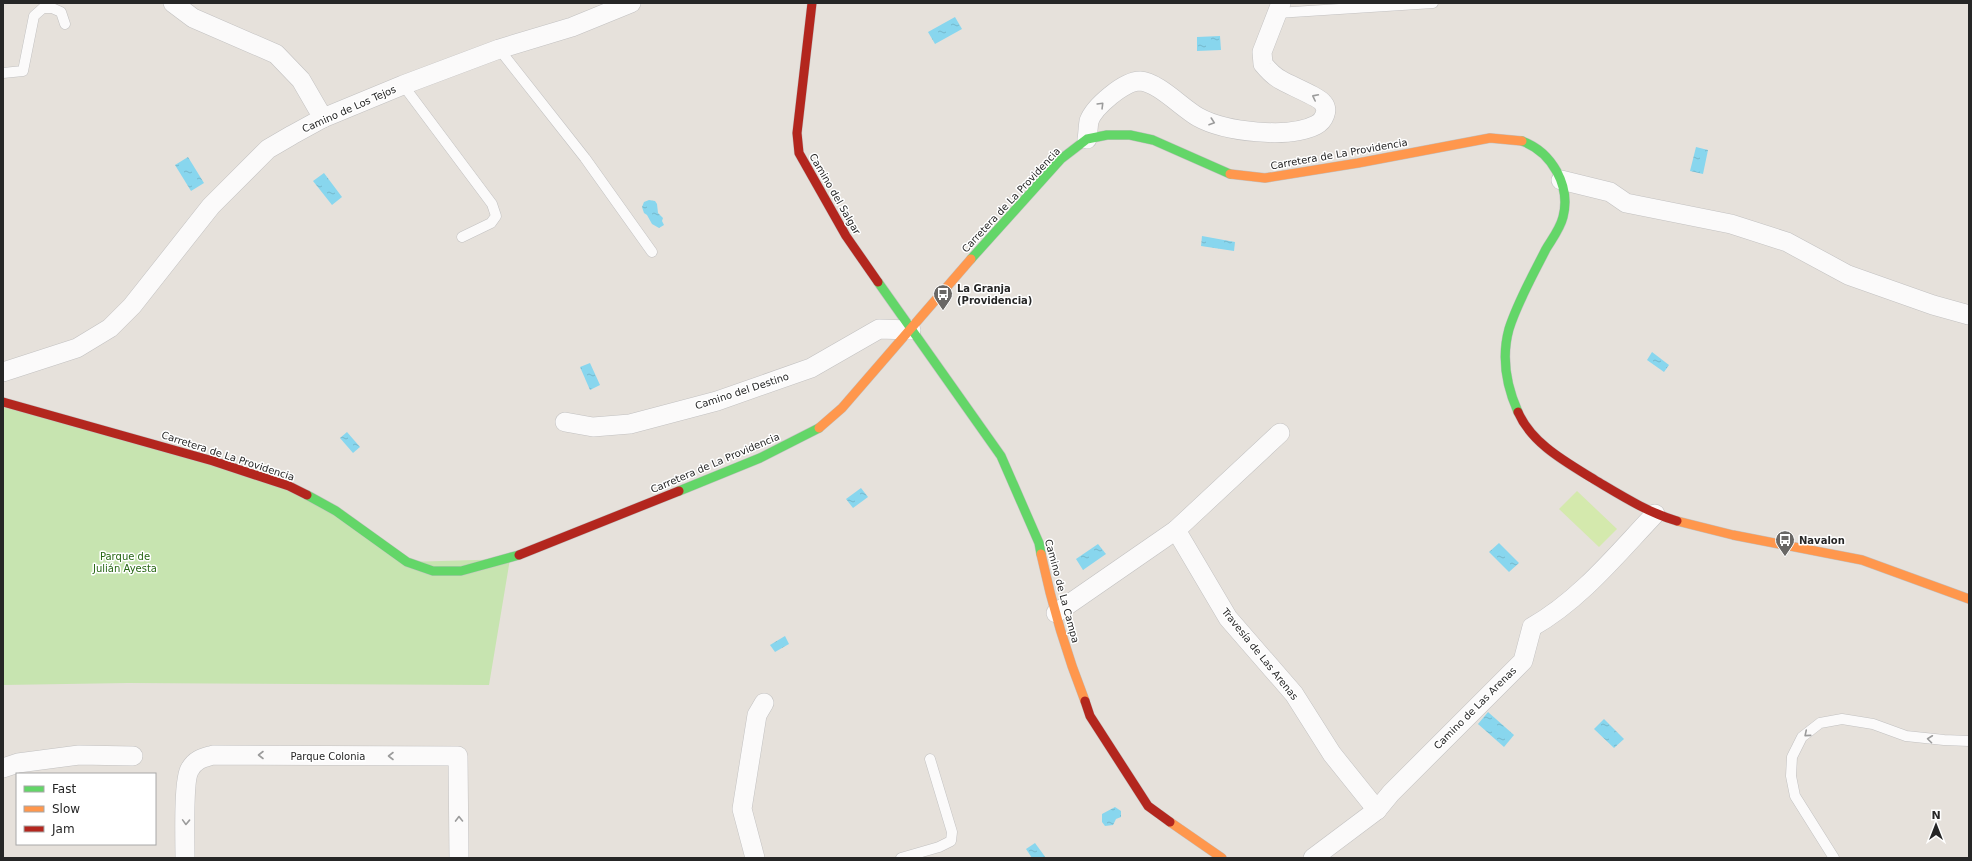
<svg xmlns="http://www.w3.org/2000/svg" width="1972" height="861" font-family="'DejaVu Sans',sans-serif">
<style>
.green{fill:#c7e4b0}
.pitch{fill:#d4e9ad}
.water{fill:url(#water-ripples)}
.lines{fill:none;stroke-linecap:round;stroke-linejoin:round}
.lane-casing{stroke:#c2c1c1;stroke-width:11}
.street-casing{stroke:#c2c1c1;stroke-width:20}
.fast-casing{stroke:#c2c1c1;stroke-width:10}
.slow-casing{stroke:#c2c1c1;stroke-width:10}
.jam-casing{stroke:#c2c1c1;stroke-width:10}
.lane{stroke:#fbfafa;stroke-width:10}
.street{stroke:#fbfafa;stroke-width:19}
.fast{stroke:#63d668;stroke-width:9}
.slow{stroke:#ff974d;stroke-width:9}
.jam{stroke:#b3261e;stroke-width:9}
.oneway{stroke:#9b9b9b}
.labels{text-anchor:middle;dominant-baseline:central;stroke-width:3;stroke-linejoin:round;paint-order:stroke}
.street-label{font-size:10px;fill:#262626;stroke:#fff}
.poi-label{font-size:10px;font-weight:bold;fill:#262626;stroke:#fff;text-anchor:start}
.park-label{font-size:10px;fill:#276614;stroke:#fff}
</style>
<defs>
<pattern id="water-ripples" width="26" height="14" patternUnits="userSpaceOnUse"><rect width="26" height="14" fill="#88d6ee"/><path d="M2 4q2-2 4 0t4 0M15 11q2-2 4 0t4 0" fill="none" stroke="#75b8cc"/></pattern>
</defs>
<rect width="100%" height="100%" fill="#e6e1db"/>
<polygon class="green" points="3,402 289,486 407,562 510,559 489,685 128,683 3,685"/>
<polygon class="pitch" points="1577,491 1617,529 1599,547 1559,509"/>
<g class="water">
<polygon points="955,17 962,29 935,44 928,32"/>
<polygon points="1220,36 1221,50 1197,51 1197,37"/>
<polygon points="1696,147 1708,150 1703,174 1690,171"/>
<polygon points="188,157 204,183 191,191 175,165"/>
<polygon points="324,173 342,197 332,205 313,181"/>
<polygon points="649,200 655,201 657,204 658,213 663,218 662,221 664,225 659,228 652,224 647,215 644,213 642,207 644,202"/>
<polygon points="1202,236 1235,242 1234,251 1201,246"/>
<polygon points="1652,352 1669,365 1664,372 1647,360"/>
<polygon points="590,363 600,385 590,390 580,367"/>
<polygon points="347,432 360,447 353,453 340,438"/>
<polygon points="861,488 868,497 853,508 846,499"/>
<polygon points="1499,543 1519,563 1509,572 1489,552"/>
<polygon points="1098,544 1106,554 1083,570 1076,559"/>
<polygon points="785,636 789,644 775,652 770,645"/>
<polygon points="1488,712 1514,735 1504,747 1478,724"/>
<polygon points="1604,719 1624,739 1614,748 1594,729"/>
<polygon points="1115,807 1121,811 1121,817 1116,819 1113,825 1105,826 1102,822 1102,814"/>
<polygon points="1035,843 1046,858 1032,858 1026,849"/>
</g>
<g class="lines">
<defs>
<g id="lane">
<polyline points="1277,13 1433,3"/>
<polyline points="499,49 585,158 652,252"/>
<polyline points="3,73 23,71 34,16 43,8 52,8 61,12 65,24"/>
<polyline points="403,85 492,204 496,216 491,223 462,237"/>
<polyline points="901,858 939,847 951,841 952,832 930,759"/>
<polyline points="1834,858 1795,796 1791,776 1792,757 1802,737 1820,723 1842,719 1873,724 1906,736 1944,740 1969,741"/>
</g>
<g id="street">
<polyline points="173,3 193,18 276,54 301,80 323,118"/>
<path d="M1087 139C1088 134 1088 127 1089 121 1094 107 1124 81 1140 81 1158 82 1182 108 1198 117 1225 132 1289 139 1316 125 1324 121 1329 110 1323 103 1319 97 1289 85 1281 80 1273 76 1268 70 1263 64L1262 52 1281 3"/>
<polyline points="1561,180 1610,192 1626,203 1731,224 1787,242 1848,275 1933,305 1969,315"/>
<polyline points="3,372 77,348 110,328 132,306 211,206 268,149 292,135 323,118 403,85 499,49 572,27 631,3"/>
<polyline points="565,422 593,427 630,424 717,401 811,368 879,329 911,330"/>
<polyline points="1280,433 1176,530 1228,618 1294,694 1332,754 1377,810"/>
<polyline points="1056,613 1176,530"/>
<polyline points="3,768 18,763 79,755 133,756"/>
<path d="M185 858C185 842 183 779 190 769 196 759 203 758 213 755L458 756 459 858"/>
<polyline points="755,858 742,809 757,715 764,703"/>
<path d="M1313 858 1377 810 1391 793 1523 661 1532 627C1580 600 1617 554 1655 514"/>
</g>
<g id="fast">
<polyline points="971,259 1061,159 1087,139 1107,135 1130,135 1153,140 1230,174"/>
<polyline points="878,282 1001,456 1039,543 1041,554"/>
<path d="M1518 412C1506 385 1501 358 1509 329 1518 301 1533 275 1546 249 1552 239 1560 229 1563 217 1571 186 1552 152 1522 141"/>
<polyline points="679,491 760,458 819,428"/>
<polyline points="307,495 336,511 407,562 433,571 461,571 519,555"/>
</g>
<g id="slow">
<polyline points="1230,174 1265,178 1358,163 1490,138 1522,141"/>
<polyline points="819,428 842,408 971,259"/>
<polyline points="1677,521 1733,535 1862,560 1969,599"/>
<path d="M1041 554C1052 605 1066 653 1085 701"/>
<polyline points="1170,822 1222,858"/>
</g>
<g id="jam">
<polyline points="812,3 797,133 799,153 846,236 878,282"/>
<polyline points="3,402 213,461 289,486 307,495"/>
<path d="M1518 412C1532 444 1566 462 1595 480 1622 496 1647 512 1677 521"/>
<polyline points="519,555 679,491"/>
<polyline points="1085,701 1090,716 1148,806 1170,822"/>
</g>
</defs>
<use href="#lane" class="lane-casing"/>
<use href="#street" class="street-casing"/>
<use href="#fast" class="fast-casing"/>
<use href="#slow" class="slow-casing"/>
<use href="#jam" class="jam-casing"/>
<use href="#lane" class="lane"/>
<use href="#street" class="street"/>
<use href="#fast" class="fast"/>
<use href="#slow" class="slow"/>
<use href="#jam" class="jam"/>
</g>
<defs><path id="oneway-chevron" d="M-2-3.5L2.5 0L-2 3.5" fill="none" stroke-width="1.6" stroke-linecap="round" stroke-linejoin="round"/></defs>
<g class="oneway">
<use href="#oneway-chevron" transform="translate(1315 97) rotate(-153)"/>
<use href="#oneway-chevron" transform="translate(1101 105) rotate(-45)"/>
<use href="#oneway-chevron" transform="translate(1212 122) rotate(19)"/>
<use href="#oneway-chevron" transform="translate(1807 734) rotate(140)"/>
<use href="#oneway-chevron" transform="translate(1930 739) rotate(-173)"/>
<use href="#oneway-chevron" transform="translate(261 755) rotate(-180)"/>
<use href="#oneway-chevron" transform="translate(391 756) rotate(-180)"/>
<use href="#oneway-chevron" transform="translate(459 819) rotate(-91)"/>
<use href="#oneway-chevron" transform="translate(186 822) rotate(92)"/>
</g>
<defs>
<symbol id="bus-pin" viewBox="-11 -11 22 30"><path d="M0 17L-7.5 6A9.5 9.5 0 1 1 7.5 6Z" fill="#696765" stroke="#fff"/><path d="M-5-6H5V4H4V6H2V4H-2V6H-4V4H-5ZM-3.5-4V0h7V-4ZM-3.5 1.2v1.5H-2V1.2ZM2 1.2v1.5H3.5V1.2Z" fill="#fff"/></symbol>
</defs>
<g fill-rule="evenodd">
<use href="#bus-pin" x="932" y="283" width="22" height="30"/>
<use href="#bus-pin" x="1774" y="529" width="22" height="30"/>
</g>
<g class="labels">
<g class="street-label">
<text transform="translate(349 109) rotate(-24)">Camino de Los Tejos</text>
<text transform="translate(1339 154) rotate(-10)">Carretera de La Providencia</text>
<text transform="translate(835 194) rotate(60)">Camino del Salgar</text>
<text transform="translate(1011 200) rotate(-47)">Carretera de La Providencia</text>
<text transform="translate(742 391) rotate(-18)">Camino del Destino</text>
<text transform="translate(228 456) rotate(18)">Carretera de La Providencia</text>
<text transform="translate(715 463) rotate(-23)">Carretera de La Providencia</text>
<text transform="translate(1062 591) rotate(75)">Camino de La Campa</text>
<text transform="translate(1260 654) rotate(51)">Travesía de Las Arenas</text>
<text transform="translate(1475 708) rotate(-45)">Camino de Las Arenas</text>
<text x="328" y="756">Parque Colonia</text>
</g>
<g class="poi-label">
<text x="957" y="288">La Granja<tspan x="957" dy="12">(Providencia)</tspan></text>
<text x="1799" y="540">Navalon</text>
</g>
<g class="park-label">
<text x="125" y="556">Parque de<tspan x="125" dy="12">Julián Ayesta</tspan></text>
</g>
</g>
<rect width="1972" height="861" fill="none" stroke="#262626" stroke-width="8"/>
<rect x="16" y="773" width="140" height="72" fill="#ffffff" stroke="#a8a8a8"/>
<rect x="24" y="786" width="20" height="6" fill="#63d668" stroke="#a8a8a8"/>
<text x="52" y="793" font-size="12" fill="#262626">Fast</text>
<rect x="24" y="806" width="20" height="6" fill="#ff974d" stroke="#a8a8a8"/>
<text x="52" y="813" font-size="12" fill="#262626">Slow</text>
<rect x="24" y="826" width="20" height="6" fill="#b3261e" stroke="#a8a8a8"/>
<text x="52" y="833" font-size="12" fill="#262626">Jam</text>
<g transform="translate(1936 825)" stroke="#ffffff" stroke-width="3" paint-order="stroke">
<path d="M0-3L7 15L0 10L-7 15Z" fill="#262626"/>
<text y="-6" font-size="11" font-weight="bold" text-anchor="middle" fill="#262626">N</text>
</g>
</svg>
